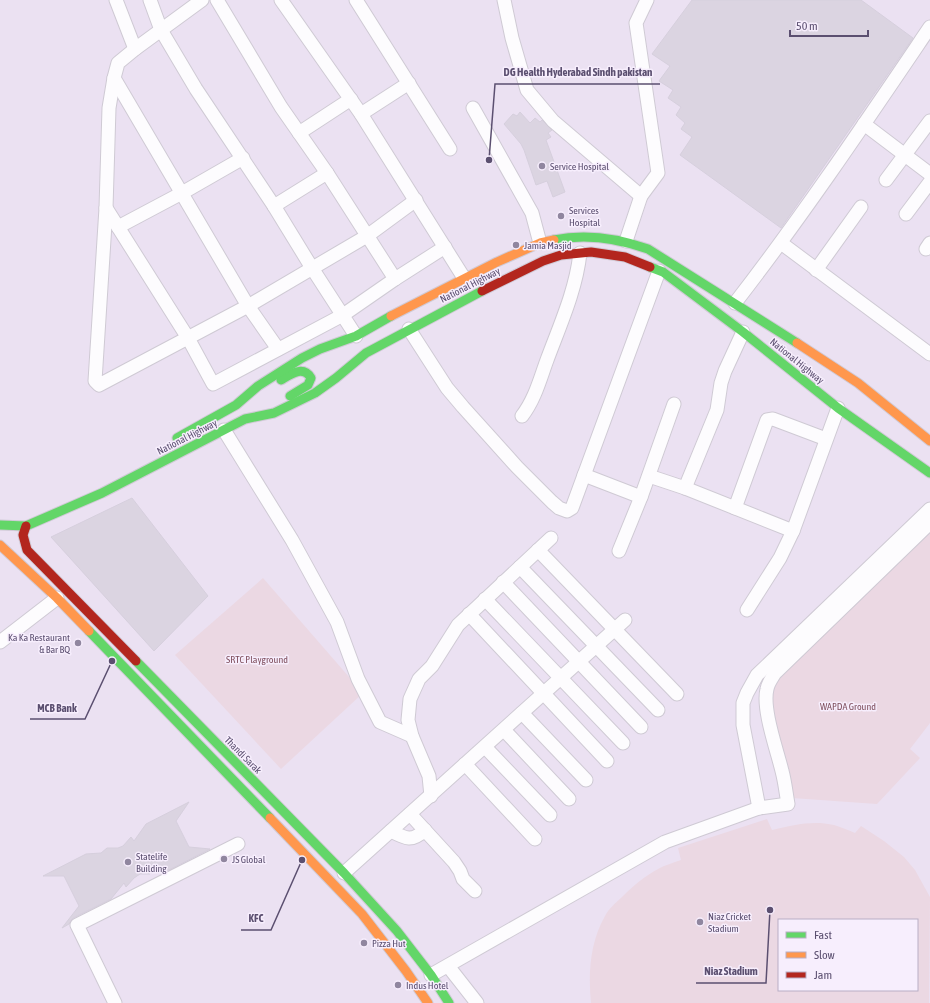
<svg xmlns="http://www.w3.org/2000/svg" width="930" height="1003" font-family="'Asap Condensed',sans-serif">
<style>
.residential{fill:#ebe1f2;fill-rule:evenodd}
.green{fill:#ebd8e3;fill-rule:evenodd}
.building{fill:#dbd4e1;stroke:#d6cfdd}
.lines{fill:none;stroke-linecap:round;stroke-linejoin:round}
.street-casing{stroke:#cfcad4;stroke-width:15}
.fast-casing{stroke:#d0cad6;stroke-width:11}
.slow-casing{stroke:#d0cad6;stroke-width:11}
.jam-casing{stroke:#d0cad6;stroke-width:11}
.street{stroke:#fdfcfe;stroke-width:13}
.fast{stroke:#63d668;stroke-width:9}
.slow{stroke:#ff974d;stroke-width:9}
.jam{stroke:#b3261e;stroke-width:9}
.poi-dot{fill:#90869f;stroke:#f7eefd;stroke-width:1.5}
.labels{text-anchor:middle;dominant-baseline:central;stroke-width:3;stroke-linejoin:round;paint-order:stroke}
.poi-label{font-size:10px;fill:#5b4f70;stroke:#f7eefd;text-anchor:start}
.street-label{font-size:10px;fill:#5b4f70;stroke:#f7eefd}
.park-label{font-size:10px;fill:#7f4f5d;stroke:#f7eefd}
.leader{fill:none;stroke:#5b4f70;stroke-width:1.5}
.callout-dot{fill:#5b4f70;stroke:#f7eefd;stroke-width:1.5}
.callout-label{font-size:11px;text-anchor:middle;font-weight:bold;fill:#5b4f70;stroke:#f7eefd;stroke-width:3;stroke-linejoin:round;paint-order:stroke}
</style>
<rect width="100%" height="100%" fill="#f2ecf5"/>
<path class="residential" d="M0 0H930V1003H0ZM779 920H917V990H779Z"/>
<g class="green">
<polygon points="930,527 930,723 910,749 920,758 877,804 792,798 764,681"/>
<polygon points="263,578 363,693 281,769 175,655"/>
<path d="M767 819 772 830C793 825 813 820 834 825 841 827 848 830 855 833L861 826 884 841 904 857 915 870 930 897 929 1003H591C588 974 590 942 605 916 609 908 617 902 623 896 634 885 645 876 658 869 665 865 673 863 681 860L678 848ZM779 920H917V990H779Z"/>
</g>
<g class="building">
<polygon points="692,0 861,0 913,38 781,228 680,155 692,137 681,129 685,123 676,115 681,107 668,98 673,90 659,81 670,66 652,54"/>
<polygon points="520,112 530,123 535,118 540,122 542,120 552,130 548,133 551,137 546,140 565,192 553,197 547,181 536,185 524,150 521,144 504,124 513,114 517,116"/>
<polygon points="132,498 208,596 154,651 51,537"/>
<polygon points="189,802 176,821 189,847 210,849 169,870 148,871 150,874 140,874 134,878 126,887 124,883 111,899 73,918 69,924 62,928 79,906 64,876 43,876 86,854 101,853 107,848 118,848 123,846 131,837 134,841 146,824"/>
</g>
<g class="lines">
<defs>
<g id="street">
<polyline points="116,0 135,49"/>
<polyline points="150,0 161,30 196,89 274,206 312,268 356,336"/>
<polyline points="202,0 135,49 118,63 114,78 109,108 106,208 95,381 99,385 248,306 367,236 416,200"/>
<polyline points="217,0 281,107 327,173 395,279"/>
<polyline points="281,0 361,114 464,278"/>
<polyline points="356,0 450,149"/>
<polyline points="504,0 512,38 527,90 553,121 641,196"/>
<polyline points="114,78 248,306 278,349"/>
<polyline points="473,108 532,213 540,243"/>
<polyline points="361,114 409,83"/>
<polyline points="864,124 930,174"/>
<polyline points="299,133 351,99"/>
<polyline points="886,180 930,121"/>
<polyline points="274,206 327,173"/>
<polyline points="106,208 188,338 213,384 343,315 395,279 445,247"/>
<polyline points="906,214 930,182"/>
<polyline points="118,227 182,193 243,158"/>
<polyline points="626,241 641,196 658,173 636,23 647,0"/>
<polyline points="781,243 930,354"/>
<polyline points="926,249 930,243"/>
<polyline points="816,270 861,207"/>
<path d="M735 303C804 214 867 120 930 27"/>
<polyline points="409,329 447,388 463,407 517,467 552,502 559,508 567,511 572,508 659,271"/>
<path d="M522 416C535 399 540 379 547 360 560 325 576 290 580 253"/>
<polyline points="224,430 292,540 337,622 358,679 380,722 412,736"/>
<polyline points="584,475 641,497"/>
<polyline points="649,476 685,488 793,531"/>
<polyline points="685,488 717,410 721,383 725,371 743,332"/>
<polyline points="735,508 767,420 773,419 826,439"/>
<polyline points="538,550 677,694"/>
<polyline points="619,551 641,497 674,404"/>
<polyline points="520,567 658,710"/>
<polyline points="503,582 641,727"/>
<polyline points="485,599 623,743"/>
<polyline points="747,610 780,558 793,531 838,408"/>
<polyline points="469,614 607,761"/>
<polyline points="0,642 57,598"/>
<polyline points="522,713 586,780"/>
<polyline points="504,730 569,799"/>
<polyline points="485,747 550,815"/>
<polyline points="465,764 535,839"/>
<polyline points="431,796 429,776 412,736 408,720 410,699 419,679 432,666 458,625 551,538"/>
<polyline points="759,808 743,725 743,703 747,693 757,675 930,509"/>
<polyline points="410,814 454,862 460,871 463,879 475,891"/>
<path d="M391 831C406 839 412 842 425 830"/>
<polyline points="344,873 625,620"/>
<polyline points="448,966 477,1003"/>
<path d="M431 975 665 842 759 808 788 804C786 793 785 782 782 771 777 750 762 709 767 689 768 683 772 678 775 673L930 523"/>
<polyline points="115,1003 77,925 238,844"/>
</g>
<g id="fast">
<path d="M554 240C587 233 617 238 648 249L797 343"/>
<polyline points="650,267 663,272 743,332 838,408 930,473"/>
<path d="M281 380C291 374 303 365 311 378L308 385 290 396"/>
<polyline points="177,438 236,405 258,386 302,358 320,349 356,336 391,316"/>
<polyline points="0,525 26,526 102,493 245,419 274,413 315,393 336,378 366,353 482,291"/>
<polyline points="89,631 270,818"/>
<polyline points="136,661 344,873 397,931 431,975 449,1003"/>
</g>
<g id="slow">
<polyline points="391,316 497,262 540,243 554,240"/>
<polyline points="797,343 858,383 930,441"/>
<polyline points="0,545 57,598 89,631"/>
<polyline points="270,818 362,914 406,971 428,1003"/>
</g>
<g id="jam">
<polyline points="482,291 543,261 561,255 591,252 625,257 650,267"/>
<polyline points="26,526 23,535 27,550 136,661"/>
</g>
</defs>
<use href="#street" class="street-casing"/>
<use href="#fast" class="fast-casing"/>
<use href="#slow" class="slow-casing"/>
<use href="#jam" class="jam-casing"/>
<use href="#street" class="street"/>
<use href="#fast" class="fast"/>
<use href="#slow" class="slow"/>
<use href="#jam" class="jam"/>
</g>
<g class="poi-dot">
<circle cx="542" cy="166" r="4"/>
<circle cx="561" cy="216" r="4"/>
<circle cx="516" cy="245" r="4"/>
<circle cx="78" cy="643" r="4"/>
<circle cx="224" cy="859" r="4"/>
<circle cx="128" cy="862" r="4"/>
<circle cx="700" cy="922" r="4"/>
<circle cx="364" cy="943" r="4"/>
<circle cx="398" cy="985" r="4"/>
</g>
<g class="labels">
<g class="poi-label">
<text x="550" y="166">Service Hospital</text>
<text x="569" y="210">Services<tspan x="569" dy="12">Hospital</tspan></text>
<text x="524" y="245">Jamia Masjid</text>
<text x="70" y="637" text-anchor="end">Ka Ka Restaurant<tspan x="70" dy="12">&amp; Bar BQ</tspan></text>
<text x="136" y="856">Statelife<tspan x="136" dy="12">Building</tspan></text>
<text x="232" y="859">JS Global</text>
<text x="708" y="916">Niaz Cricket<tspan x="708" dy="12">Stadium</tspan></text>
<text x="372" y="943">Pizza Hut</text>
<text x="406" y="985">Indus Hotel</text>
</g>
<g class="street-label">
<text transform="translate(470 285) rotate(-27)">National Highway</text>
<text transform="translate(797 361) rotate(39)">National Highway</text>
<text transform="translate(187 437) rotate(-27)">National Highway</text>
<text transform="translate(243 755) rotate(45)">Thandi Sarak</text>
</g>
<g class="park-label">
<text x="257" y="659">SRTC Playground</text>
<text x="848" y="706">WAPDA Ground</text>
</g>
</g>
<path class="leader" d="M489 160L495 84H660M112 661L85 719H30M302 860L271 930H241M770 910L766 983H696"/>
<g class="callout-dot">
<circle cx="489" cy="160" r="4"/>
<circle cx="112" cy="661" r="4"/>
<circle cx="302" cy="860" r="4"/>
<circle cx="770" cy="910" r="4"/>
</g>
<g class="callout-label">
<text x="578" y="76">DG Health Hyderabad Sindh pakistan</text>
<text x="57" y="712">MCB Bank</text>
<text x="256" y="922">KFC</text>
<text x="731" y="975">Niaz Stadium</text>
</g>
<rect x="778" y="919" width="140" height="72" fill="#f7eefd" stroke="#b9aec5"/>
<rect x="786" y="932" width="20" height="6" fill="#63d668" stroke="#b9aec5"/>
<text x="814" y="939" font-size="12" fill="#5b4f70">Fast</text>
<rect x="786" y="952" width="20" height="6" fill="#ff974d" stroke="#b9aec5"/>
<text x="814" y="959" font-size="12" fill="#5b4f70">Slow</text>
<rect x="786" y="972" width="20" height="6" fill="#b3261e" stroke="#b9aec5"/>
<text x="814" y="979" font-size="12" fill="#5b4f70">Jam</text>
<path d="M790 30v6h78v-6" fill="none" stroke="#5b4f70" stroke-width="2"/>
<text x="796" y="30" font-size="12" fill="#5b4f70" stroke="#f7eefd" stroke-width="3" paint-order="stroke">50 m</text>
</svg>
